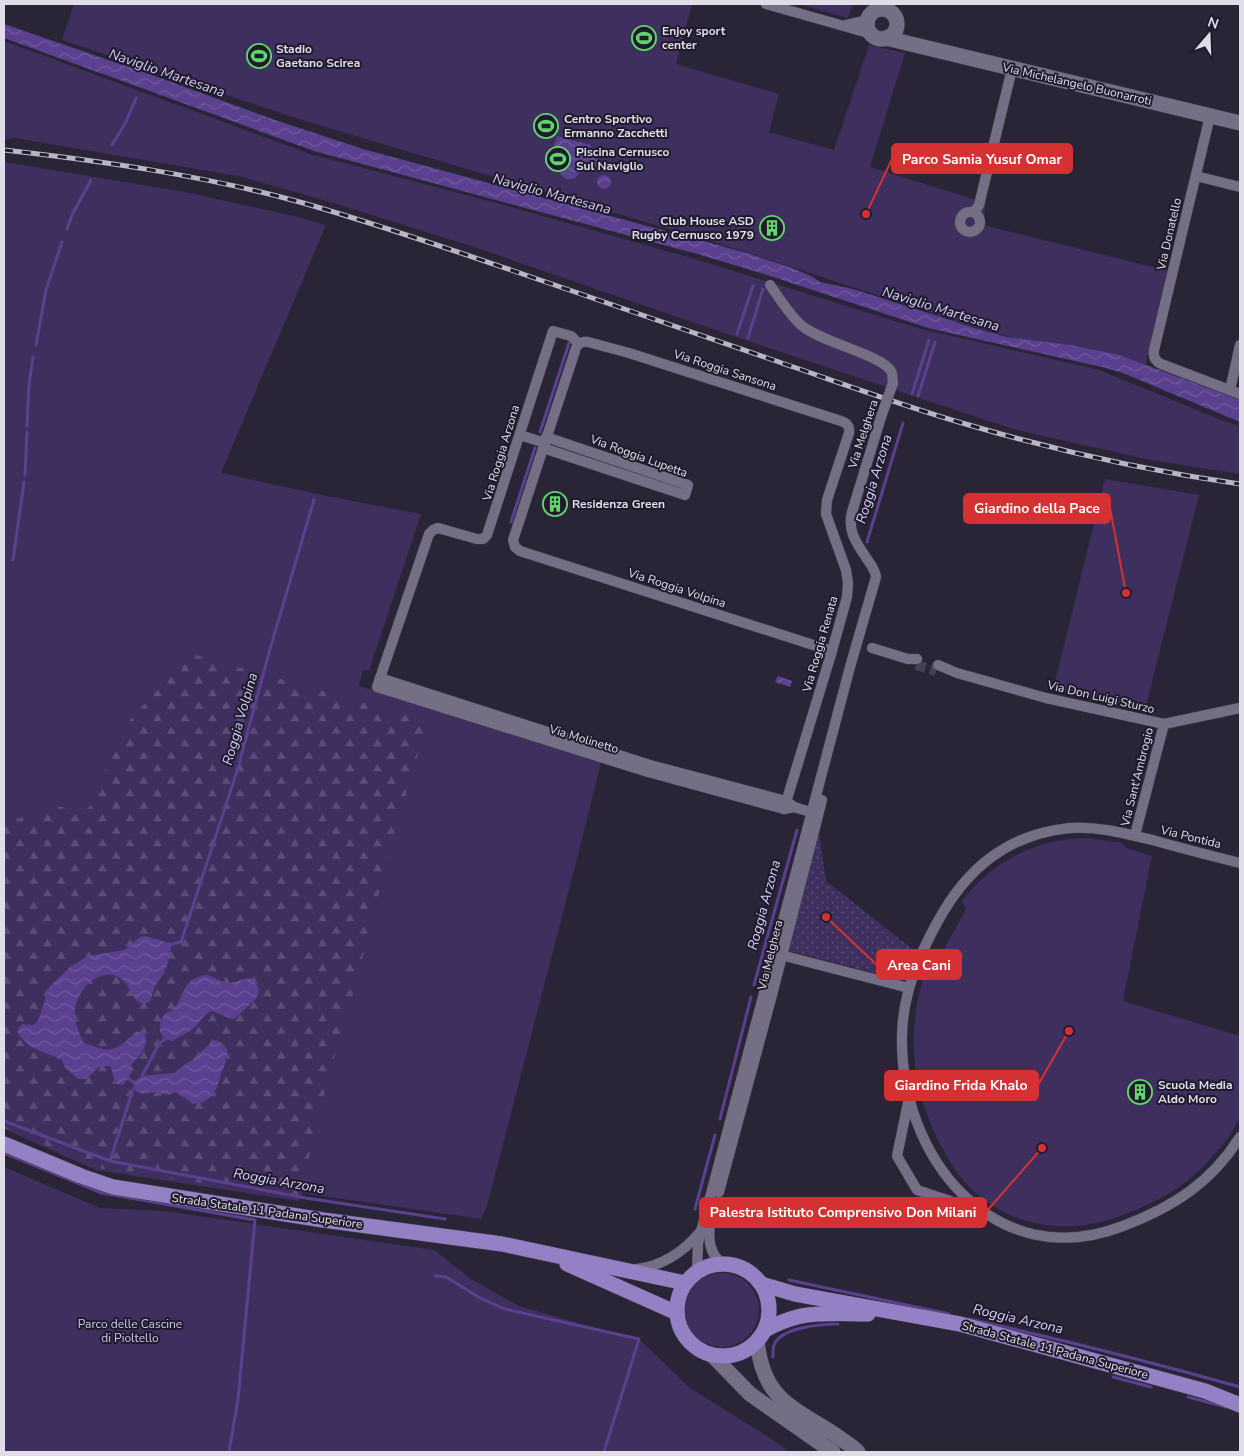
<svg xmlns="http://www.w3.org/2000/svg" width="1244" height="1456" font-family="'Nunito Sans',sans-serif">
<style>
.green{fill:#3e2f5f}
.forest{fill:url(#forest-firs)}
.garden{fill:url(#garden-dots)}
.water{fill:url(#water-waves)}
.lines{fill:none;stroke-linecap:round;stroke-linejoin:round}
.stream{stroke:#5a408f;stroke-width:3}
.street-tunnel{stroke:#444151;stroke-width:10;stroke-dasharray:10 5;stroke-linecap:butt}
.street-casing{stroke:#43404e;stroke-width:11}
.secondary-casing{stroke:#43404e;stroke-width:16}
.primary-casing{stroke:#43404e;stroke-width:16}
.street{stroke:#746f84;stroke-width:10}
.secondary{stroke:#746f84;stroke-width:15}
.primary{stroke:#9480c5;stroke-width:15}
.rail-casing{stroke:#b9b6c3;stroke-width:5}
.rail{stroke:#1f1b2c;stroke-width:3;stroke-dasharray:9;stroke-linecap:butt}
.street-bridge-casing{stroke:#43404e;stroke-width:11;stroke-linecap:butt}
.street-bridge{stroke:#746f84;stroke-width:10}
.labels{text-anchor:middle;dominant-baseline:central;stroke-width:4;stroke-linejoin:round;paint-order:stroke}
.poi-label{font-size:12px;font-weight:bold;fill:#e0dde9;stroke:#1f1b2c;text-anchor:start}
.street-label{font-size:12px;fill:#e0dde9;stroke:#1f1b2c}
.park-label{font-size:12px;fill:#d0c6f3;stroke:#1f1b2c}
.water-label{font-size:14px;font-style:italic;fill:#d7cdf9;stroke:#1f1b2c}
.leader{fill:none;stroke:#d63132;stroke-width:2}
.callout-dot{fill:#d63132;stroke:#1f1b2c;stroke-width:2}
.callout{fill:#d63132;stroke:#d63132;stroke-width:2}
.callout-label{font-size:14px;text-anchor:middle;font-weight:bold;fill:#fff}
</style>
<defs>
<pattern id="forest-firs" width="22" height="20" patternUnits="userSpaceOnUse" patternTransform="scale(1.25)"><rect width="22" height="20" fill="#3e2f5f"/><path d="M5 1l3.5 6h-7zM16 11l3.5 6h-7z" fill="#5a4d76"/></pattern>
<pattern id="garden-dots" width="8" height="8" patternUnits="userSpaceOnUse" patternTransform="scale(1.25)"><rect width="8" height="8" fill="#3e2f5f"/><path d="M2 2h.1M6 6h.1" fill="none" stroke="#5a4d76" stroke-width="1.8" stroke-linecap="round"/></pattern>
<pattern id="water-waves" width="16" height="10" patternUnits="userSpaceOnUse" patternTransform="scale(1.25)"><rect width="16" height="10" fill="#5a408f"/><path d="M0 5q4-4 8 0t8 0" fill="none" stroke="#715b9f"/></pattern>
</defs>
<rect width="100%" height="100%" fill="#292536"/>
<g class="green">
<polygon points="74,4 692,4 676,64 779,94 769,132 834,150 869,45 905,53 870,167 986,203 982,225 1169,271 1144,371 980,329 740,250 305,121 62,40"/>
<polygon points="797,4 853,4 848,18"/>
<polygon points="4,41 310,154 504,205 698,260 917,328 1099,370 1224,421 1240,426 1240,474 1150,460 1013,429 733,336 474,247 330,202 243,177 15,138 4,140"/>
<polygon points="4,162 185,192 294,216 326,225 221,473 327,496 421,514 369,671 363,670 359,686 460,716 460,719 601,762 580,847 487,1206 481,1219 302,1193 299,1201 96,1170 4,1129"/>
<polygon points="1105,479 1199,495 1145,710 1053,690"/>
<path d="M1089 838 1122 843 1126 848 1152 856 1123 1001 1240 1036C1240 1055 1240 1074 1240 1093 1240 1100 1242 1108 1240 1115 1237 1131 1207 1164 1194 1175 1174 1193 1151 1204 1126 1214 1065 1238 1001 1228 958 1174 951 1164 945 1153 939 1142 910 1086 905 1022 929 963L938 960 966 909 962 901C993 860 1038 838 1089 838Z"/>
<polygon points="4,1167 100,1208 165,1211 434,1250 471,1279 519,1306 641,1341 690,1388 770,1438 790,1452 4,1452"/>
<circle cx="722" cy="1310" r="37"/>
</g>
<path class="forest" d="M192 654 428 721 394 834 355 987 330 1072 299 1197 103 1169 4 1128V818C19 824 35 809 50 807 61 805 71 810 82 812L89 807 95 800 107 764 114 748 131 718Z"/>
<polygon class="garden" points="818,826 826,881 919,954 909,982 786,950"/>
<g class="water">
<polygon points="4,24 152,75 275,120 363,149 747,253 792,268 813,277 820,282 853,289 981,330 1007,337 1070,345 1119,355 1240,400 1240,422 1123,373 1106,368 928,328 767,275 701,255 314,151 4,38"/>
<path d="M557 136 591 145 589 156 598 160 600 164 598 169 593 171 582 169C580 171 579 174 577 176 566 187 548 167 567 156L568 152 566 149 554 146Z"/>
<circle cx="604" cy="182" r="7"/>
<polygon points="778,676 792,681 790,687 775,682"/>
<path d="M146 936 172 944 168 963 164 973 155 986 150 1001C128 1014 136 972 106 975 89 977 77 994 75 1010 74 1021 79 1034 84 1043 104 1050 111 1055 128 1039 132 1037 133 1034 137 1031L145 1034C149 1047 139 1056 131 1065 133 1073 128 1081 122 1085L115 1083 111 1067C99 1063 95 1071 87 1079H78L65 1068 62 1060C43 1050 29 1052 17 1031L22 1024 33 1025 38 1021 49 987 70 967 88 956 124 950 140 937Z"/>
<path d="M206 975C215 976 221 984 230 983 238 982 245 977 253 979L259 989 256 999 234 1019 229 1018 212 1011C203 1014 201 1022 194 1028 188 1033 179 1036 173 1041 158 1040 156 1024 165 1014 168 1011 172 1011 175 1007 187 992 181 980 206 975Z"/>
<path d="M214 1040C235 1045 226 1061 221 1075 218 1084 216 1093 208 1099 203 1103 199 1103 193 1104L176 1092 168 1095 155 1092 142 1094 136 1091 133 1082 142 1076 174 1073 192 1060Z"/>
</g>
<g class="lines">
<g class="stream">
<polyline points="112,145 126,122 136,98"/>
<polyline points="67,229 72,215 91,180"/>
<polyline points="737,334 753,286"/>
<polyline points="748,338 763,289"/>
<polyline points="36,345 46,290 62,242"/>
<polyline points="912,394 929,340"/>
<polyline points="918,396 935,342"/>
<polyline points="27,426 29,385 33,357"/>
<polyline points="540,432 569,343"/>
<polyline points="25,475 27,432"/>
<polyline points="511,522 535,448"/>
<polyline points="867,542 903,423"/>
<polyline points="13,560 24,482"/>
<polyline points="172,944 181,942 238,768 270,649 314,500"/>
<polyline points="754,985 797,830"/>
<polyline points="142,1076 159,1044 165,1039"/>
<polyline points="129,1079 133,1082"/>
<polyline points="720,1119 751,997"/>
<polyline points="4,1121 110,1161 132,1092 135,1087"/>
<polyline points="4,1153 102,1193 255,1220 238,1399 229,1452"/>
<polyline points="110,1161 306,1198 445,1219"/>
<polyline points="695,1209 715,1135"/>
<polyline points="435,1276 446,1277 480,1298 505,1309 639,1339 604,1452"/>
<polyline points="789,1280 949,1314"/>
<path d="M969 1319C1060 1339 1151 1362 1240 1387"/>
<path d="M773 1357C773 1353 773 1348 774 1345 781 1327 822 1324 838 1324"/>
<polyline points="1113,1377 1151,1387"/>
<polyline points="1188,1397 1226,1407"/>
</g>
<polyline class="street-tunnel" points="916,665 936,671"/>
<defs>
<g id="street">
<polyline points="766,4 872,34"/>
<polyline points="846,25 868,20"/>
<path d="M1210 116 1154 350C1153 356 1155 361 1161 364L1240 394"/>
<polyline points="1196,176 1240,187"/>
<polyline points="974,212 979,205 1012,69"/>
<circle cx="970" cy="222" r="10"/>
<path d="M770 285C779 298 789 314 801 325 820 342 882 355 891 371 893 374 892 379 893 383"/>
<polyline points="579,344 571,336 553,331 487,535 483,539 477,539 438,528 433,530 429,534 377,687 648,772 784,809 794,807"/>
<polyline points="1230,390 1240,345"/>
<polyline points="520,435 545,443"/>
<polyline points="543,448 685,495 688,485 546,437"/>
<polyline points="872,648 908,659 917,659"/>
<polyline points="938,665 957,673 1046,698 1164,724 1240,708"/>
<polyline points="380,678 650,765 786,801 794,807 817,814"/>
<path d="M784 809 832 651 847 597 848 583 846 570 826 514 827 500 849 433C850 426 847 423 841 421L629 353 588 342C583 341 578 343 576 348L513 540 515 547 520 551 832 651"/>
<polyline points="1135,835 1164,724"/>
<path d="M1240 863C1212 856 1184 849 1156 841 1127 834 1100 826 1070 828 1008 834 967 868 938 921 918 957 903 994 902 1035 899 1156 994 1276 1123 1226 1173 1207 1211 1183 1240 1137"/>
<polyline points="777,954 909,988"/>
<polyline points="909,1098 897,1156 917,1190 974,1209"/>
<polyline points="719,1192 772,995 822,800"/>
<path d="M712 1218C708 1229 708 1246 715 1256 717 1259 721 1262 724 1264"/>
<path d="M636 1269C660 1267 684 1252 700 1232"/>
<path d="M697 1272 698 1243 850 667 876 577C875 569 871 565 867 559 857 544 847 531 852 512L881 417"/>
</g>
<g id="secondary">
<circle cx="882" cy="24" r="15"/>
<polyline points="886,38 1240,123"/>
<path d="M757 1341C763 1398 790 1406 834 1434 842 1440 851 1445 858 1452"/>
<polyline points="712,1355 750,1394 833,1452"/>
</g>
<g id="primary">
<polyline points="4,1144 81,1176 113,1187 323,1220 502,1244 685,1283"/>
<circle cx="723" cy="1310" r="46"/>
<polyline points="567,1264 677,1313"/>
<polyline points="761,1284 795,1294 960,1324 1205,1391 1240,1405"/>
<path d="M765 1330C776 1324 788 1319 801 1316 823 1312 846 1314 868 1314"/>
</g>
</defs>
<use href="#street" class="street-casing"/>
<use href="#secondary" class="secondary-casing"/>
<use href="#primary" class="primary-casing"/>
<use href="#street" class="street"/>
<use href="#secondary" class="secondary"/>
<use href="#primary" class="primary"/>
<defs>
<path id="rail" d="M4 150C102 161 200 175 296 201 368 221 440 246 511 270 598 300 686 330 773 360 838 382 903 406 969 425 1058 451 1149 471 1240 484"/>
</defs>
<use href="#rail" class="rail-casing"/>
<use href="#rail" class="rail"/>
<defs>
<polyline id="street-bridge" points="881,417 893,383"/>
</defs>
<use href="#street-bridge" class="street-bridge-casing"/>
<use href="#street-bridge" class="street-bridge"/>
</g>
<defs>
<symbol id="stadium-ring" viewBox="-11 -11 22 22"><circle r="9.5" fill="#1f1b2c" stroke="#5fd56b" stroke-width="1.5"/><path d="M0-5a6.5 5 0 1 0 0 10a6.5 5 0 1 0 0-10ZM-3.5-1.8h7v3.6h-7Z" fill="#5fd56b"/></symbol>
<symbol id="building-ring" viewBox="-11 -11 22 22"><circle r="9.5" fill="#1f1b2c" stroke="#5fd56b" stroke-width="1.5"/><path d="M-4-6H4V6H1V3H-1V6H-4ZM-2.5-4.3h1.7v1.8h-1.7ZM.8-4.3h1.7v1.8H.8ZM-2.5-1h1.7V.8h-1.7ZM.8-1h1.7V.8H.8Z" fill="#5fd56b"/></symbol>
</defs>
<g fill-rule="evenodd">
<use href="#stadium-ring" x="630" y="24" width="28" height="28"/>
<use href="#stadium-ring" x="245" y="42" width="28" height="28"/>
<use href="#stadium-ring" x="532" y="112" width="28" height="28"/>
<use href="#stadium-ring" x="544" y="145" width="28" height="28"/>
<use href="#building-ring" x="758" y="214" width="28" height="28"/>
<use href="#building-ring" x="541" y="490" width="28" height="28"/>
<use href="#building-ring" x="1126" y="1078" width="28" height="28"/>
</g>
<g class="labels">
<g class="poi-label">
<text x="662" y="31">Enjoy sport<tspan x="662" dy="14">center</tspan></text>
<text x="276" y="49">Stadio<tspan x="276" dy="14">Gaetano Scirea</tspan></text>
<text x="564" y="119">Centro Sportivo<tspan x="564" dy="14">Ermanno Zacchetti</tspan></text>
<text x="576" y="152">Piscina Cernusco<tspan x="576" dy="14">Sul Naviglio</tspan></text>
<text x="754" y="221" text-anchor="end">Club House ASD<tspan x="754" dy="14">Rugby Cernusco 1979</tspan></text>
<text x="572" y="504">Residenza Green</text>
<text x="1158" y="1085">Scuola Media<tspan x="1158" dy="14">Aldo Moro</tspan></text>
</g>
<g class="street-label">
<text transform="translate(1077 84) rotate(13)">Via Michelangelo Buonarroti</text>
<text transform="translate(1169 234) rotate(-77)">Via Donatello</text>
<text transform="translate(725 370) rotate(18)">Via Roggia Sansona</text>
<text transform="translate(863 434) rotate(-72)">Via Melghera</text>
<text transform="translate(501 453) rotate(-73)">Via Roggia Arzona</text>
<text transform="translate(639 456) rotate(20)">Via Roggia Lupetta</text>
<text transform="translate(677 588) rotate(18)">Via Roggia Volpina</text>
<text transform="translate(820 644) rotate(-74)">Via Roggia Renata</text>
<text transform="translate(1101 697) rotate(13)">Via Don Luigi Sturzo</text>
<text transform="translate(584 739) rotate(17)">Via Molinetto</text>
<text transform="translate(1137 777) rotate(-76)">Via Sant'Ambrogio</text>
<text transform="translate(1191 837) rotate(14)">Via Pontida</text>
<text transform="translate(770 955) rotate(-76)">Via Melghera</text>
<text transform="translate(267 1211) rotate(8)">Strada Statale 11 Padana Superiore</text>
<text transform="translate(1055 1350) rotate(15)">Strada Statale 11 Padana Superiore</text>
</g>
<g class="park-label">
<text x="130" y="1324">Parco delle Cascine<tspan x="130" dy="14">di Pioltello</tspan></text>
</g>
<g class="water-label">
<text transform="translate(167 73) rotate(19)">Naviglio Martesana</text>
<text transform="translate(552 194) rotate(15)">Naviglio Martesana</text>
<text transform="translate(941 309) rotate(17)">Naviglio Martesana</text>
<text transform="translate(874 479) rotate(-73)">Roggia Arzona</text>
<text transform="translate(240 719) rotate(-74)">Roggia Volpina</text>
<text transform="translate(764 905) rotate(-75)">Roggia Arzona</text>
<text transform="translate(279 1181) rotate(10)">Roggia Arzona</text>
<text transform="translate(1018 1319) rotate(13)">Roggia Arzona</text>
</g>
</g>
<path class="leader" d="M866 214L892 159M1126 593L1110 508M826 917L877 965M1069 1031L1038 1085M1042 1148L986 1212"/>
<g class="callout-dot">
<circle cx="866" cy="214" r="5"/>
<circle cx="1126" cy="593" r="5"/>
<circle cx="826" cy="917" r="5"/>
<circle cx="1069" cy="1031" r="5"/>
<circle cx="1042" cy="1148" r="5"/>
</g>
<g class="callout">
<rect x="892" y="144" width="180" height="29" rx="5"/>
<rect x="964" y="494" width="146" height="29" rx="5"/>
<rect x="877" y="950" width="84" height="29" rx="5"/>
<rect x="885" y="1071" width="153" height="29" rx="5"/>
<rect x="700" y="1198" width="286" height="29" rx="5"/>
</g>
<g class="callout-label">
<text x="982" y="164">Parco Samia Yusuf Omar</text>
<text x="1037" y="513">Giardino della Pace</text>
<text x="919" y="970">Area Cani</text>
<text x="961" y="1090">Giardino Frida Khalo</text>
<text x="843" y="1217">Palestra Istituto Comprensivo Don Milani</text>
</g>
<rect width="1244" height="1456" fill="none" stroke="#e0dde9" stroke-width="10"/>
<g transform="translate(1209 35) rotate(19)" stroke="#1f1b2c" stroke-width="4" paint-order="stroke">
<path d="M0-4L9 19L0 12L-9 19Z" fill="#e0dde9"/>
<text y="-8" font-size="14" font-weight="bold" text-anchor="middle" fill="#e0dde9">N</text>
</g>
</svg>
